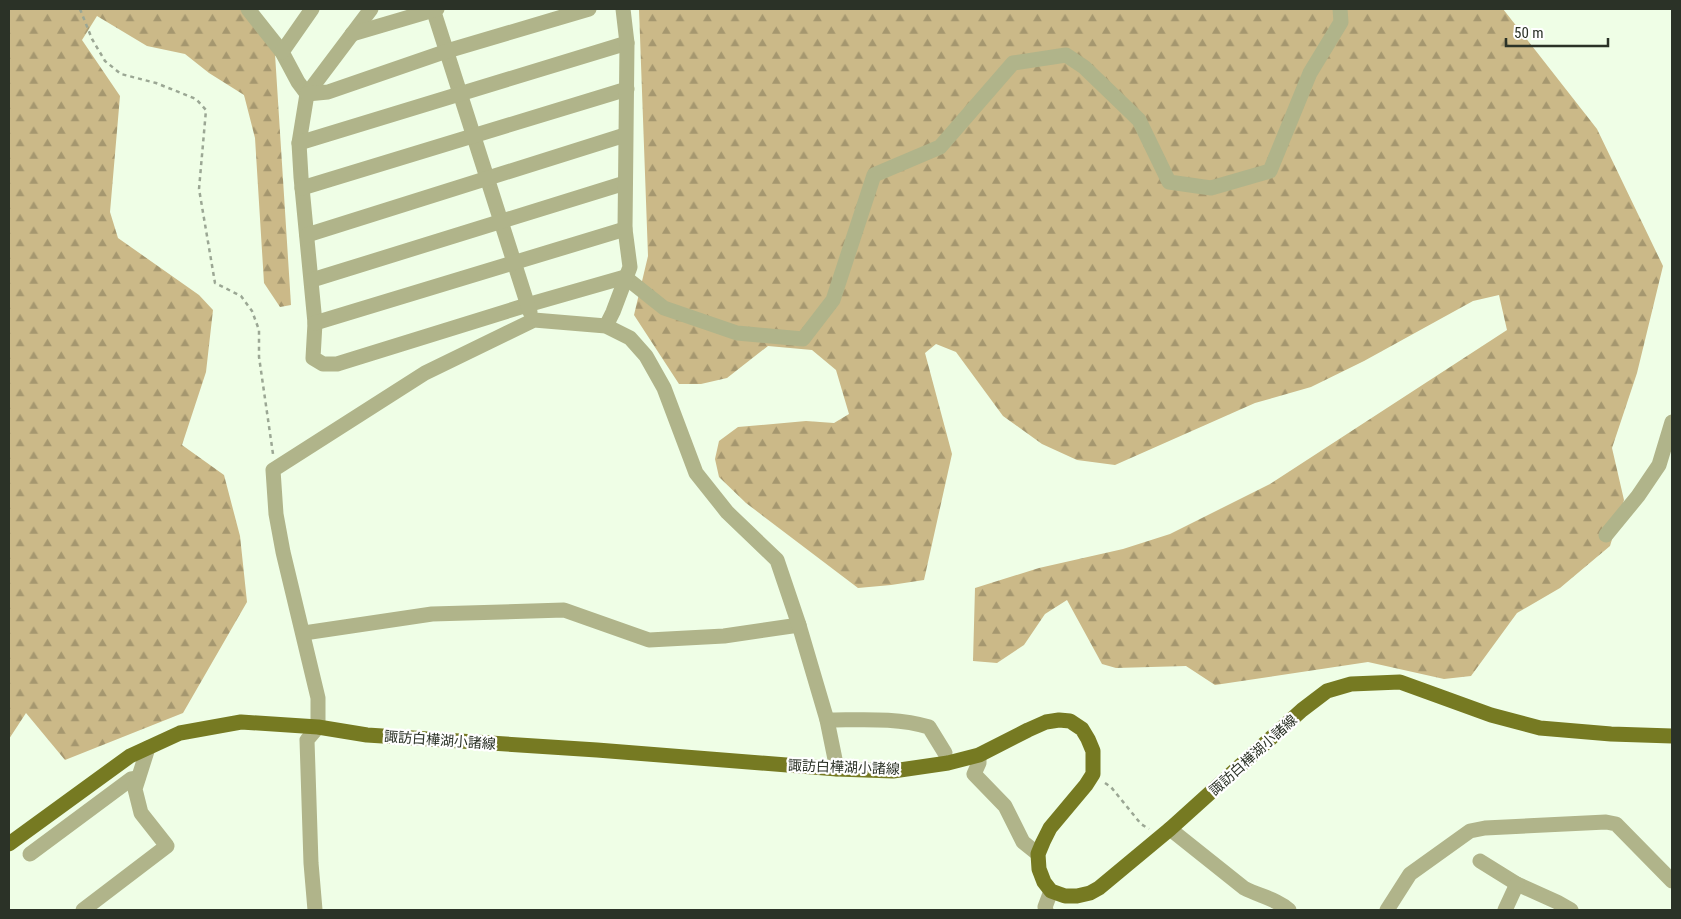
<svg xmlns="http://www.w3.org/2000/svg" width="1681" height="919" font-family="'Roboto Condensed','Noto Sans JP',sans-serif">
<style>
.forest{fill:url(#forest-firs)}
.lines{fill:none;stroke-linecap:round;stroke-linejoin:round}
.path{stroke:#9ba794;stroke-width:2.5;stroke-dasharray:4 4;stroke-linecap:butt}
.street{stroke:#b0b48a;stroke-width:15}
.primary{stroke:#767a22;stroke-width:15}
.labels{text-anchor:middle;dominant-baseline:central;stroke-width:4.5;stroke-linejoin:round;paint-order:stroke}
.street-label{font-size:14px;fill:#2b3227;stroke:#fff}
</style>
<defs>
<pattern id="forest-firs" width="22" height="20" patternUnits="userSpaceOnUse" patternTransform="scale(1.25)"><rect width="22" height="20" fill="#cbb988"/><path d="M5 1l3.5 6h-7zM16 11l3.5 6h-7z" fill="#a5976f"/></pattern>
</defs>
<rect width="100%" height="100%" fill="#effee6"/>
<g class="forest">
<polygon points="9,9 252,9 275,54 291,305 280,307 264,283 255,138 244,95 209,73 185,54 147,46 97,16 82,40 120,96 110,212 118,238 199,295 213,310 206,372 182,445 224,475 240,536 247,602 183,713 65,760 26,713 9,739"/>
<polygon points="639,9 1503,9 1597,129 1663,266 1637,373 1612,448 1624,500 1610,546 1560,588 1517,613 1471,676 1444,679 1368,662 1215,685 1186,666 1116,668 1102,664 1067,600 1045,614 1024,645 997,663 973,661 975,588 1039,568 1123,549 1170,534 1270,484 1507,330 1499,295 1473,301 1364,361 1311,387 1255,403 1115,465 1077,460 1042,444 1003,416 956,352 936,344 925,353 952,454 924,580 891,585 858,588 746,503 719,477 715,459 719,441 738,427 806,421 834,423 849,414 836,370 812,350 768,346 727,378 701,384 679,384 634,315 648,256"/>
</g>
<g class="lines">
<g class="path">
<polyline points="80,9 92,39 105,61 121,74 156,83 196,99 206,110 199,189 215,283 241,296 252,311 259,330 259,357 273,454"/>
<polyline points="1105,783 1111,787 1141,824 1149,829"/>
</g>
<g class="street">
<polyline points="248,9 282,52 298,82 307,94"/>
<polyline points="371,9 307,94 299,143 301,177 315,323 313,358 323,364 337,364 527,305 625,277 664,308 737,333 803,339 833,300 874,175 940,147 1013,63 1066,55 1084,67 1139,120 1169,182 1211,188 1270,171 1310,73 1341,22 1340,9"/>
<polyline points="433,9 530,312"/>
<polyline points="352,34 437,9"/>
<polyline points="282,52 312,9"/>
<polyline points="307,94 328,92 447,51 589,9"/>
<polyline points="299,143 627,43"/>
<polyline points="302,188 627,89"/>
<polyline points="307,235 625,135"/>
<polyline points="312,280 625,183"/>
<polyline points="315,323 625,229"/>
<polyline points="606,326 613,312 630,267 625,229 627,43 623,9"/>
<polyline points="1606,535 1638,496 1659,465 1672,422"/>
<polyline points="304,633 432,614 564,610 649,640 724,636 799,625"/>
<path d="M827 720C860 720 897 717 929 727L945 753"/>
<polyline points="979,755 979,763 974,774 1005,806 1023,842 1038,854"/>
<path d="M1170 829 1244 888C1259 896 1277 899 1289 910"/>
<polyline points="30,854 131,779 138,778"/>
<polyline points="1480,861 1517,884 1557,902 1571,910"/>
<polyline points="83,910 167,846 141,813 135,789 148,748"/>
<polyline points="315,910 311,863 307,740 318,727 318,698 283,552 276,514 273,470 425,373 534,320 606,326 630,338 646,356 664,388 696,473 727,512 777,560 799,625 827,720 837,769"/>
<polyline points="1046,910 1045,907 1051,891"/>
<polyline points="1387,910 1410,874 1470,831 1485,828 1606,822 1616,824 1672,881"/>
<polyline points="1505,910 1517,884"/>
</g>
<polyline class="primary" points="9,844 130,756 180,733 241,722 318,727 367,735 597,750 837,769 893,771 948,763 979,755 1028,730 1046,722 1059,720 1070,721 1082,729 1088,739 1093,751 1093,774 1086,785 1050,828 1043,842 1038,854 1039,869 1044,882 1051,891 1065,896 1077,896 1090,893 1099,888 1170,829 1302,710 1327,691 1351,684 1400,682 1491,715 1540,728 1611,734 1672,736"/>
</g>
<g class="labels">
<g class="street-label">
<text transform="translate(440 740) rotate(4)">諏訪白樺湖小諸線</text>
<text transform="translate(1253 755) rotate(-42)">諏訪白樺湖小諸線</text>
<text transform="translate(844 767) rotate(2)">諏訪白樺湖小諸線</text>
</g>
</g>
<rect width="1681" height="919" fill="none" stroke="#2b3227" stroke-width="20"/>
<path d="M1506 38v8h102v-8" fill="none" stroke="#2b3227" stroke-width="2.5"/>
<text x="1514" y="38" font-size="15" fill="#2b3227" stroke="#ffffff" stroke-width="4" paint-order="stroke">50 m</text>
</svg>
